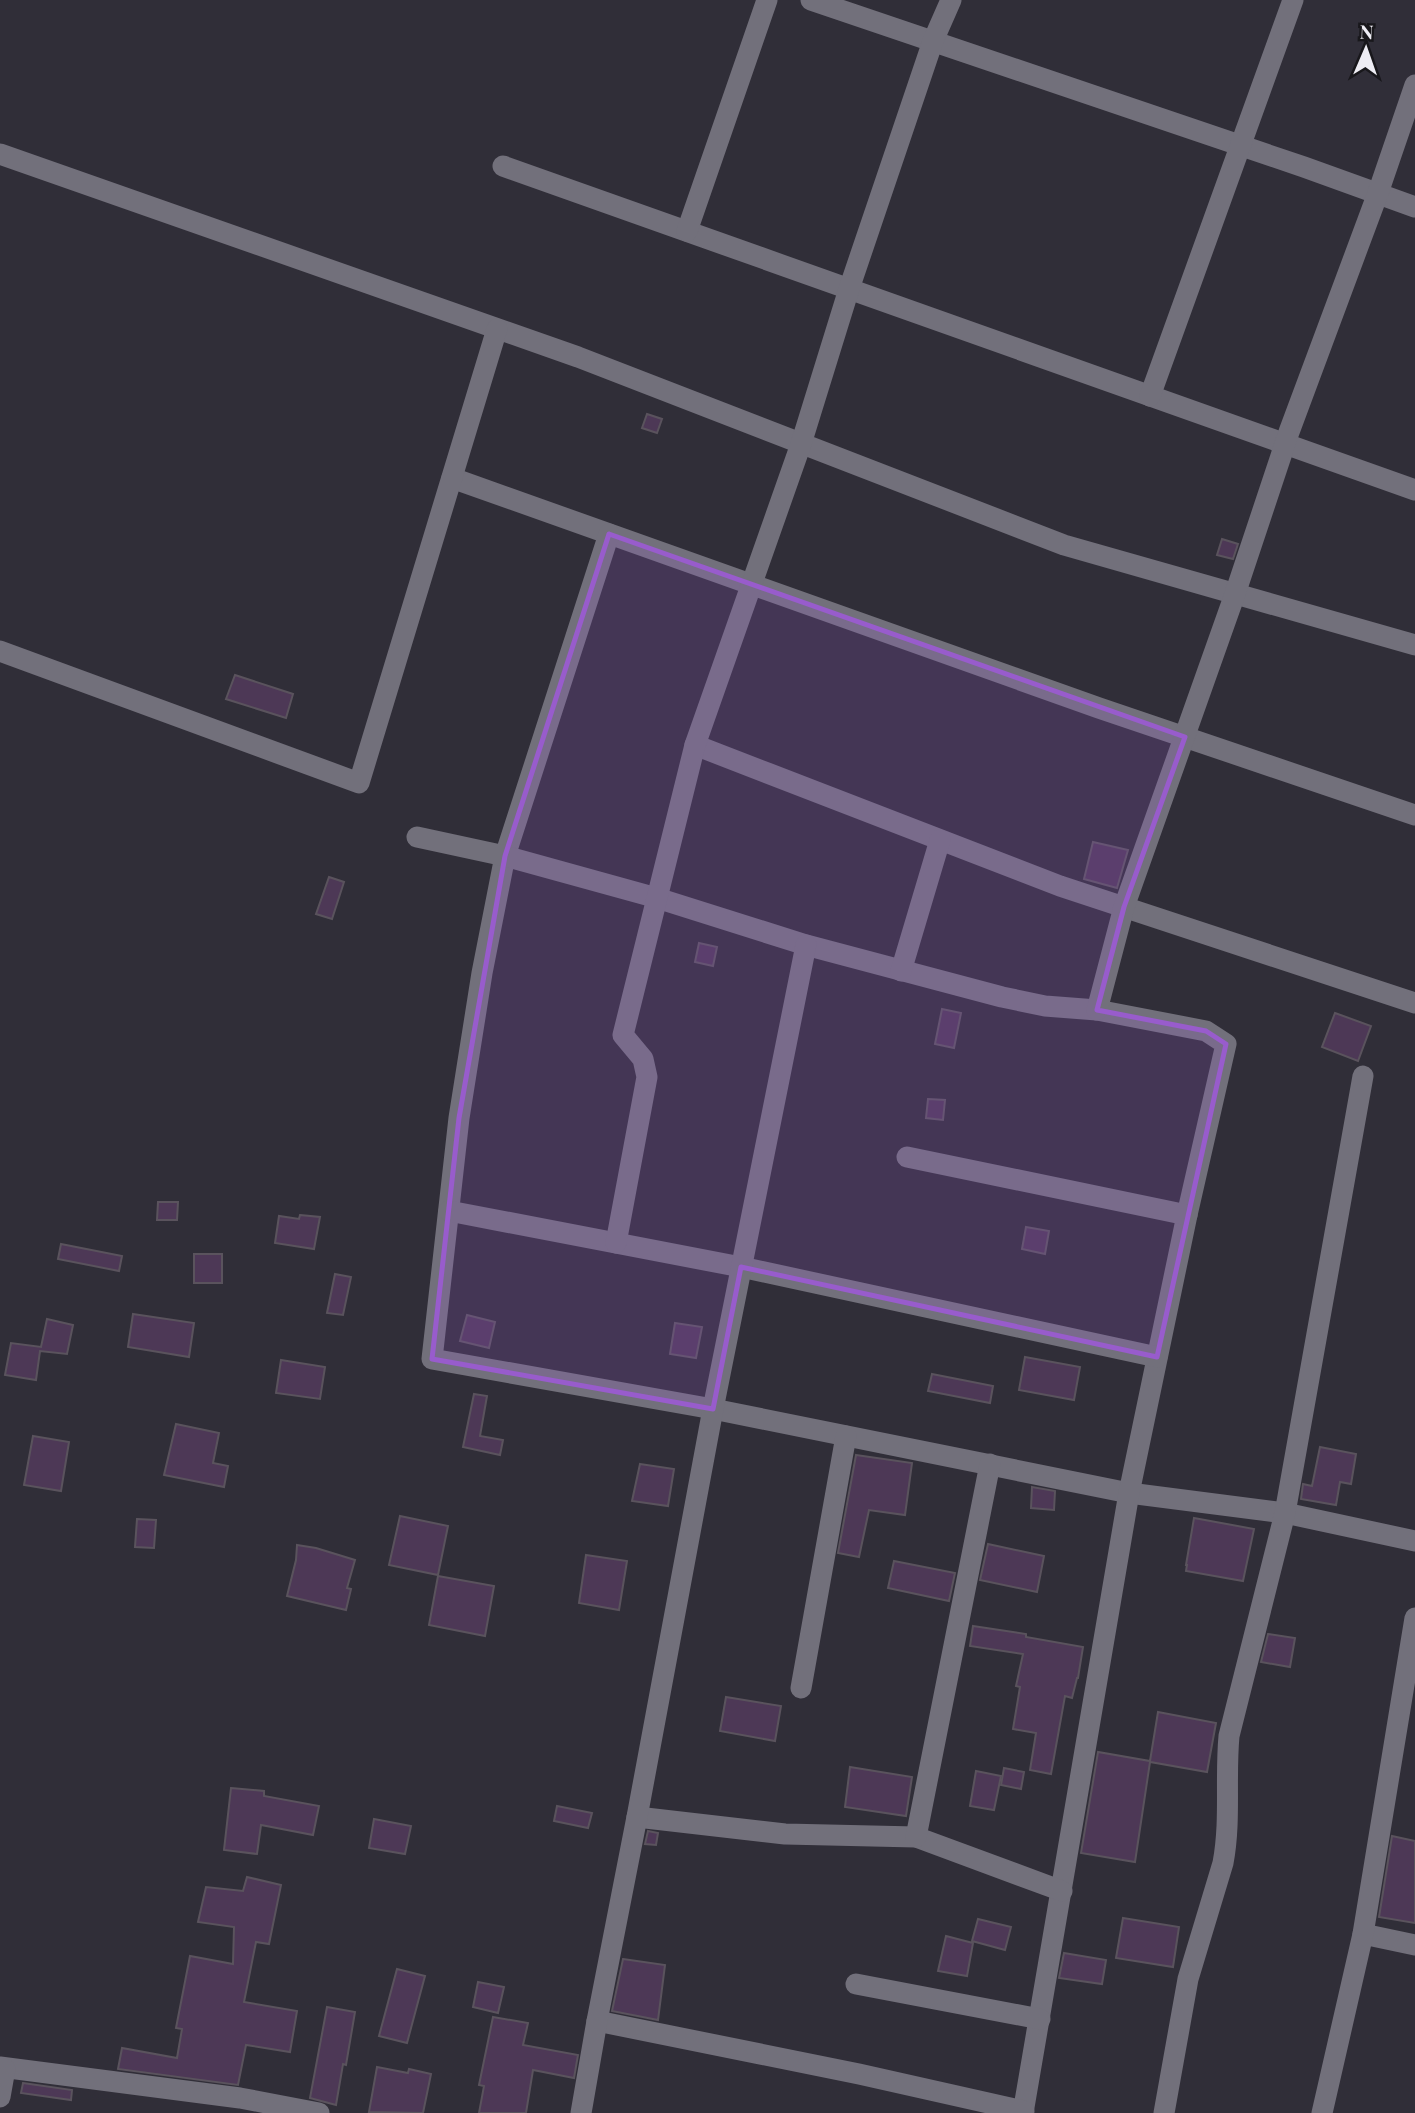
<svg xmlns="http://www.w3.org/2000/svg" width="1415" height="2113" font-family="'Playfair Display',serif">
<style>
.building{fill:#4d3856;stroke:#5a535d;stroke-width:2}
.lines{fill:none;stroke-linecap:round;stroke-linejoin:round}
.minor{stroke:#72707b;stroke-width:21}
.marked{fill:#985ccc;fill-opacity:0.2;stroke:#985ccc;stroke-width:5;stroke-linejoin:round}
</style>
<rect width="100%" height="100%" fill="#302e38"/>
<g class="building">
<polygon points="647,414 662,419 657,433 642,428"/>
<polygon points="1222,539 1238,544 1233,559 1217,555"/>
<polygon points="235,675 293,694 286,718 226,699"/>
<polygon points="1093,842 1128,850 1117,888 1084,879"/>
<polygon points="329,877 344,882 332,919 316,914"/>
<polygon points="699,943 717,947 713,966 695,962"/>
<polygon points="942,1009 961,1013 954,1048 935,1044"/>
<polygon points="1335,1013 1371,1026 1358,1061 1322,1047"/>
<polygon points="928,1099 945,1100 943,1120 926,1118"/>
<polygon points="158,1202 178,1202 177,1220 157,1220"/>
<polygon points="300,1215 320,1217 314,1249 275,1243 279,1216 299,1219"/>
<polygon points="1026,1227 1049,1231 1045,1254 1022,1249"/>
<polygon points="61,1244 122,1256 119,1271 58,1259"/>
<rect x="194" y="1254" width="28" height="29"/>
<polygon points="335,1274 351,1277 343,1315 327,1313"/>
<polygon points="133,1314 194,1323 189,1357 128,1347"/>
<polygon points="467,1315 495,1322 489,1348 460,1341"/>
<polygon points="47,1319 73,1325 67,1354 40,1351 36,1380 5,1375 11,1343 41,1347"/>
<polygon points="675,1323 702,1327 696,1358 670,1354"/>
<polygon points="1025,1357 1080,1367 1074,1400 1019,1390"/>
<polygon points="281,1360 325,1367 320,1399 276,1393"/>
<polygon points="932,1374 993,1386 990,1403 928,1391"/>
<polygon points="474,1394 487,1396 480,1436 503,1440 500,1455 463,1447"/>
<polygon points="176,1424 219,1433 213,1463 228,1466 224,1487 164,1475"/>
<polygon points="33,1436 69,1442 61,1491 24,1485"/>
<polygon points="1320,1447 1356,1454 1351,1484 1340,1482 1336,1505 1301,1499 1303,1484 1312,1486"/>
<polygon points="856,1455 912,1463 905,1515 869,1510 859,1557 838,1553"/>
<polygon points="640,1464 674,1469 668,1506 632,1501"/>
<polygon points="1032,1487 1055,1491 1054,1510 1031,1508"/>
<polygon points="400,1516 448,1526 438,1575 389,1565"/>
<polygon points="1194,1518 1254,1529 1243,1581 1186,1571 1187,1565 1186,1565"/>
<polygon points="137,1519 156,1520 154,1548 135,1547"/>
<polygon points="988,1544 1044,1556 1037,1592 980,1580"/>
<polygon points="297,1545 316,1548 355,1560 347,1588 351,1589 346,1610 287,1596 296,1560"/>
<polygon points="586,1555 627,1561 619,1610 579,1603"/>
<polygon points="894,1561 955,1573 949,1601 888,1588"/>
<polygon points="438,1576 494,1586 485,1636 429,1625"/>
<polygon points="973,1626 1026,1634 1026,1637 1083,1647 1078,1678 1077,1678 1072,1698 1065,1696 1051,1774 1030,1770 1036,1733 1013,1729 1020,1687 1016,1686 1023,1654 970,1646"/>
<polygon points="1268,1634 1295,1638 1290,1667 1261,1662"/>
<polygon points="726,1697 781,1706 775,1741 720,1731"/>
<polygon points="1158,1712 1216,1723 1207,1772 1150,1762 1135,1862 1081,1853 1098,1752 1150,1761"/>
<polygon points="850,1767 912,1777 906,1816 845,1807"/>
<polygon points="1004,1768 1024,1772 1021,1789 1001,1785"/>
<polygon points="976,1771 1001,1776 994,1810 970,1806"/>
<polygon points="231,1788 264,1791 264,1796 319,1806 313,1835 261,1825 257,1854 224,1850"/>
<polygon points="557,1806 592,1813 588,1828 554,1821"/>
<polygon points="374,1819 411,1826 405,1854 369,1848"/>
<polygon points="648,1831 658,1833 656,1845 645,1844"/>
<polygon points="1392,1836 1415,1841 1415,1923 1379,1917"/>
<polygon points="247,1877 281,1885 269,1944 256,1942 244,2002 297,2011 290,2052 246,2045 238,2085 118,2069 122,2048 177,2058 182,2029 176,2028 190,1956 233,1964 234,1927 198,1922 206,1887 243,1891"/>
<polygon points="1123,1918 1179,1927 1173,1967 1116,1958"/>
<polygon points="978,1919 1011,1927 1005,1950 972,1941"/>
<polygon points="946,1936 973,1943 967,1976 938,1971"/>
<polygon points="1064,1953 1106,1960 1102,1984 1059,1978"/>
<polygon points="623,1959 665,1965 658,2020 612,2011"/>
<polygon points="397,1969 425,1976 407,2043 379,2036"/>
<polygon points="478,1982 504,1987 498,2013 473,2007"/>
<polygon points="327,2007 355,2012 346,2065 343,2064 336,2105 310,2098"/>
<polygon points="493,2017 528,2023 523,2045 578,2055 574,2078 533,2070 526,2113 479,2113 484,2086 479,2085"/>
<polygon points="377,2067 408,2073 409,2069 431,2074 423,2113 369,2112"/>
<polygon points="23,2083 72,2090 71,2100 21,2093"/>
</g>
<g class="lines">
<g class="minor">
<polyline points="811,0 1304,167 1415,207"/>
<polyline points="0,154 578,357 1064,545 1415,645"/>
<polyline points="503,166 1415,490"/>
<polyline points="687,231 767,0"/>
<polyline points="1150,396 1293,0"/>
<polyline points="452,478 1099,708 1415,815"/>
<polyline points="609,534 505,856 482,973 459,1118 432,1359 713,1409 1129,1493 1285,1513 1415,1541"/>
<polyline points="0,651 359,783 497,329"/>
<polyline points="695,745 1060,886 1415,1003"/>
<polyline points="417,837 505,856 657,898 806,945 1002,997 1045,1006 1097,1010 1206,1031 1226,1044 1187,1215 1129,1493 1023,2113"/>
<polyline points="901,971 940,840"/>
<polyline points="1097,1010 1124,907 1235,594 1289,432 1378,193 1415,85"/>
<polyline points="907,1157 1187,1215"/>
<polyline points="449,1211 741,1267 1157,1357"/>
<polyline points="616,1243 647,1077 643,1059 623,1035 695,745 801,444 849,289 933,41 951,0"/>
<polyline points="801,1688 846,1436"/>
<polyline points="637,1817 785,1834 916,1837 1062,1891"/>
<polyline points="916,1837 990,1464"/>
<polyline points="1363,1934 1415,1945"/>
<polyline points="856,1984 1040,2019"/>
<polyline points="597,2021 859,2074 1024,2111"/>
<polyline points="0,2067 240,2098 319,2113"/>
<polyline points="0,2097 5,2069"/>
<polyline points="581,2113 597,2021 637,1817 713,1409 806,945"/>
<path d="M1164 2113 1188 1979 1223 1863C1231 1821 1225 1778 1229 1736L1285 1513 1363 1076"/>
<polyline points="1322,2113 1363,1934 1415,1618"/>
</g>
</g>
<path class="marked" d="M609 534 1185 737 1124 907 1097 1010 1206 1031 1226 1044 1157 1357 741 1267 713 1409 432 1359 459 1118 505 856Z"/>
<g transform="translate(1366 49) rotate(2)" stroke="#18171b" stroke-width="5" paint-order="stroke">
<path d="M0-5L12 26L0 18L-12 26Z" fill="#eeedf4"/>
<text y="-10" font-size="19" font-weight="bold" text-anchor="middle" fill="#eeedf4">N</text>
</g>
</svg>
